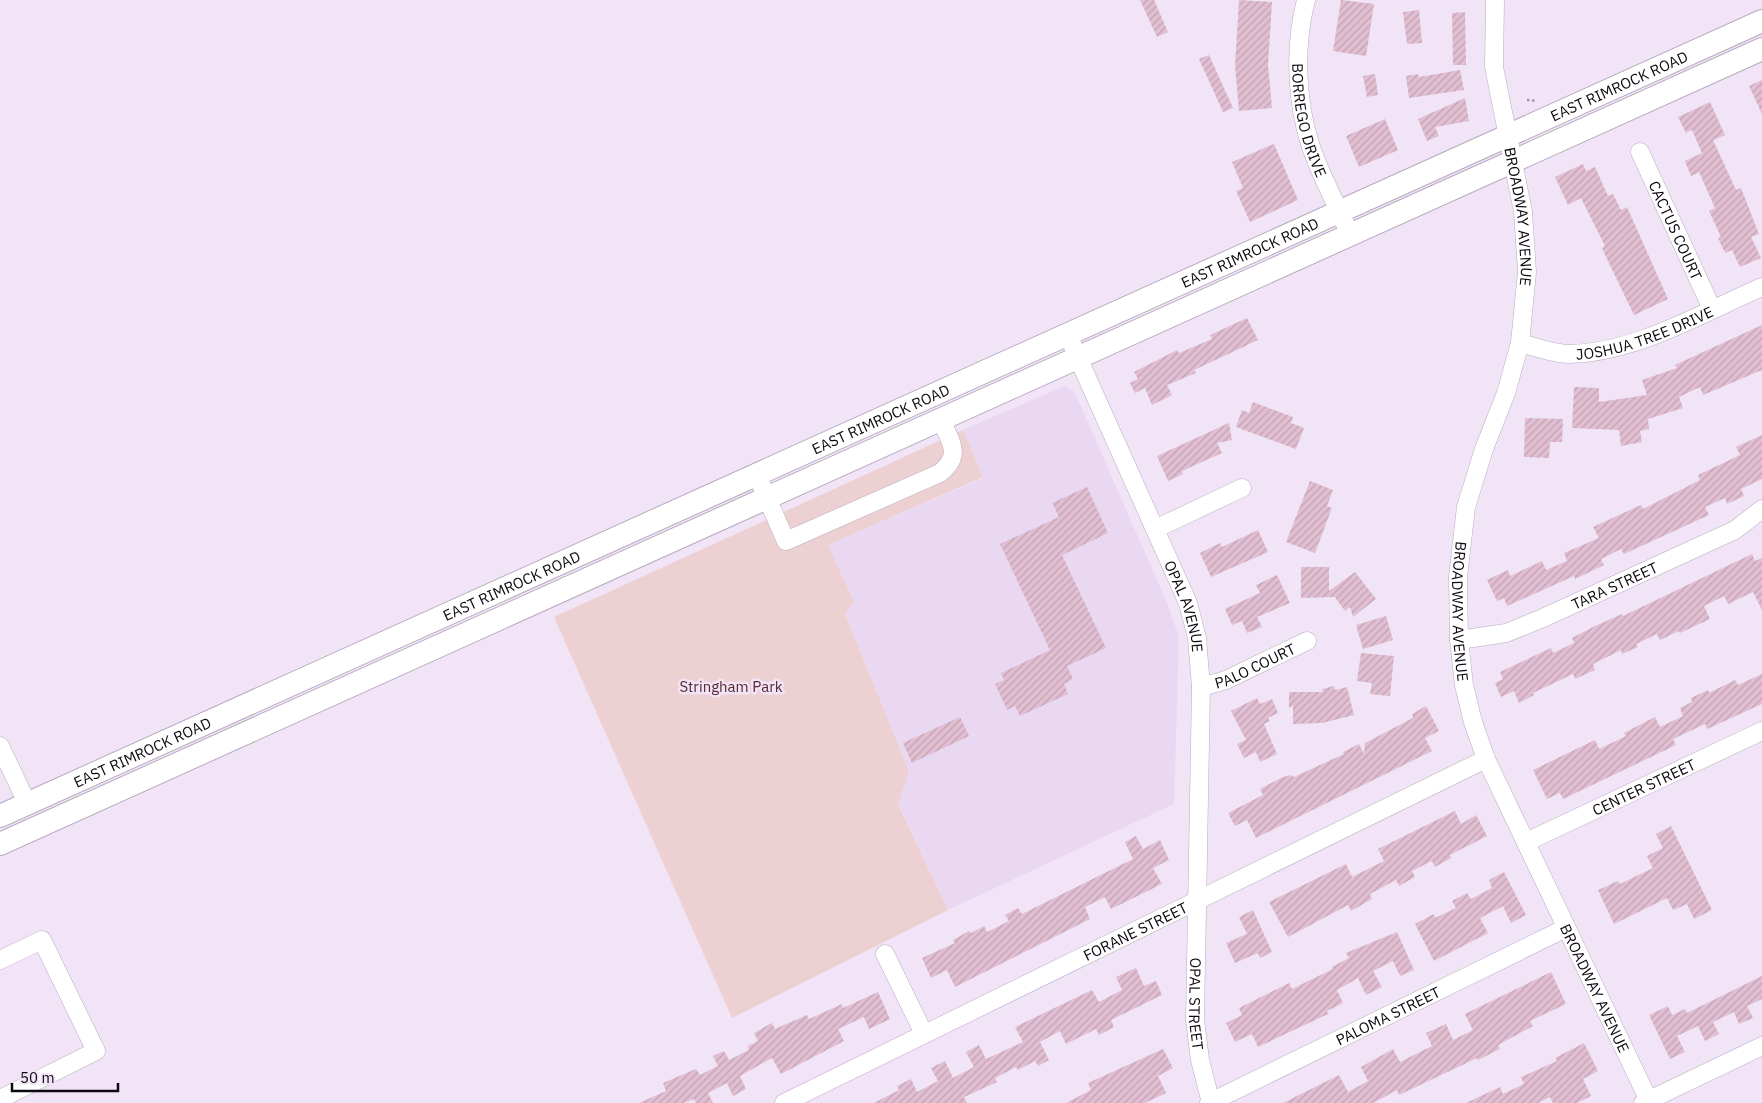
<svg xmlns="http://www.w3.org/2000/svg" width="1762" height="1103" font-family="'IBM Plex Sans',sans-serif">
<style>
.built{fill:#ead8f2}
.green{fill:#edd0d2}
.building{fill:url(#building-hatch)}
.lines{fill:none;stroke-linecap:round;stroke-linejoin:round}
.minor-casing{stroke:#b9acbe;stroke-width:19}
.major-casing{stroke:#b9acbe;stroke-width:24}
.path{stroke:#a298a7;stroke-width:2.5;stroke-dasharray:2.5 2.5;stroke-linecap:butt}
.minor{stroke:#fff;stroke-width:18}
.major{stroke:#fff;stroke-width:22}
.labels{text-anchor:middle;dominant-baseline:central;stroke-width:5;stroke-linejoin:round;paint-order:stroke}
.street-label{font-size:15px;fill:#0e0910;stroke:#f1e4f7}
.park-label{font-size:15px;fill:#5a272e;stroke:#f1e4f7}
</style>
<defs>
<pattern id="building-hatch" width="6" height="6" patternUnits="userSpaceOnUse" patternTransform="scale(1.25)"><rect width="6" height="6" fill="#e1bed1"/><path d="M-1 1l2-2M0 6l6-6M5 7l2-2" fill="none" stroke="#c0a2b2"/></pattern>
</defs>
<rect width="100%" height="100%" fill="#f1e4f7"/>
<polygon class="built" points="1065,386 1075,393 1168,605 1179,637 1174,804 948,910 898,803 909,771 845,614 854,602 828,545 983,478 963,430"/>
<polygon class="green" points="963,430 983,477 828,545 854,602 845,614 909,771 898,804 948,910 732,1018 554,617"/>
<g class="building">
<polygon points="1140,0 1154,0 1168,32 1157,37"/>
<polygon points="1239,0 1272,2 1268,65 1272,108 1239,111 1235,66"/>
<polygon points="1341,0 1374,4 1366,56 1333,51"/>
<polygon points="1419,10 1422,43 1407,44 1403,12"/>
<polygon points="1465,12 1466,65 1453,65 1452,13"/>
<polygon points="1209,55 1233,108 1223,112 1199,59"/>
<polygon points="1460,70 1464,90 1409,98 1406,76 1418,74 1419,77"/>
<polygon points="1375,74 1378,95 1367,97 1363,76"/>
<polygon points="1762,80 1762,114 1749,86"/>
<polygon points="1465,98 1469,121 1435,127 1439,136 1427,141 1418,119"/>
<polygon points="1710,102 1725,135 1713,140 1736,190 1741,188 1759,234 1751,237 1761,258 1740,267 1732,250 1725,253 1718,238 1721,237 1709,211 1715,208 1699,172 1691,176 1685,161 1702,153 1692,130 1686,133 1678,117"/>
<polygon points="1385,119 1398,150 1359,167 1346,136"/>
<polygon points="1274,144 1298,200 1250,222 1236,191 1243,188 1232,162"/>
<polygon points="1583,164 1586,171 1595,167 1608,196 1613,194 1621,210 1627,207 1668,299 1634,315 1606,257 1602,248 1605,246 1581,198 1568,205 1555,177"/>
<polygon points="1247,318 1258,340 1194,370 1196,373 1167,385 1172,395 1152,405 1145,388 1135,393 1130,383 1138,379 1134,372 1177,350 1179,353 1212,339 1210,335"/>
<polygon points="1762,325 1762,370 1703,395 1700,387 1679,397 1683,408 1648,419 1649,429 1640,431 1642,442 1621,446 1619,430 1572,428 1574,387 1599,388 1599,402 1647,395 1642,380 1677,368 1675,365"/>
<polygon points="1253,402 1293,417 1291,423 1304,428 1296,449 1236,427 1242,410 1249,413"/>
<polygon points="1525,418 1563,419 1562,442 1550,442 1549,458 1524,457"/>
<polygon points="1229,423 1232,440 1217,443 1222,453 1182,471 1183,474 1168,481 1157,456"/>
<polygon points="1762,435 1762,479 1741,489 1744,496 1727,504 1725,498 1705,507 1709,515 1624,554 1621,549 1601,559 1604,565 1575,579 1574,576 1507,606 1504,598 1497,601 1487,580 1508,570 1510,576 1542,561 1546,570 1567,561 1564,553 1599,538 1593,527 1641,505 1643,509 1700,480 1698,475 1740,455 1736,447"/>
<polygon points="1310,481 1333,490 1327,506 1332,508 1315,553 1286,542"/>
<polygon points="1087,487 1108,533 1062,555 1106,648 1067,666 1073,679 1064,684 1068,694 1020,716 1015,706 1007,710 995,684 1004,680 1001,673 1050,650 1000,544 1059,517 1052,503"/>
<polygon points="1258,530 1268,552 1211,577 1200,553 1220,543 1222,547"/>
<polygon points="1752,554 1755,561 1762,558 1762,610 1753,592 1728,604 1724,596 1704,606 1710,619 1680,633 1679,631 1660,640 1657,634 1636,644 1638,647 1622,654 1621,650 1593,664 1595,670 1575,679 1573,674 1533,693 1534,695 1519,703 1514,691 1501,697 1495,683 1503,679 1500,672 1551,648 1553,653 1574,643 1572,638 1593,627 1622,614 1623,616"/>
<polygon points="1301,567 1329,567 1329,591 1355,572 1376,599 1353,617 1350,607 1345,611 1335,597 1301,598"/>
<polygon points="1277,575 1290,603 1257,617 1262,627 1247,633 1242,621 1232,625 1225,609 1260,593 1256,585"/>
<polygon points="1386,616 1393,640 1363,649 1356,625"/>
<polygon points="1361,653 1394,656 1390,696 1370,694 1372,683 1357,681"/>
<polygon points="1762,674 1762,704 1707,729 1705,724 1673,739 1676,745 1563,799 1560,793 1547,799 1533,770 1595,740 1599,749 1626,736 1624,733 1655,717 1660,727 1683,716 1680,708 1692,702 1691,698 1708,690 1709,693 1735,680 1738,685"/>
<polygon points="1334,686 1335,690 1347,687 1354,715 1322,723 1293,724 1293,706 1289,708 1289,692 1323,692 1322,689"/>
<polygon points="1257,698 1260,704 1272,699 1278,713 1268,718 1270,721 1264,724 1277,754 1260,762 1256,752 1244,758 1237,744 1246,740 1231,711"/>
<polygon points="1426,706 1439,731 1425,738 1432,751 1256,838 1247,820 1235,826 1228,813 1263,795 1260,789 1283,777 1291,775 1294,777 1344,754 1343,752 1359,744 1364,754 1365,743 1413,718 1412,714"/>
<polygon points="960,717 969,736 912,763 903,743"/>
<polygon points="1455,811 1461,824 1476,815 1487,836 1450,855 1451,858 1435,867 1432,861 1412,871 1415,877 1399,886 1396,880 1370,894 1372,899 1351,911 1348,905 1288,937 1269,902 1346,864 1352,877 1384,861 1378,849"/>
<polygon points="1671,826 1712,910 1694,919 1687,904 1673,910 1667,898 1614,924 1598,890 1618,881 1620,884 1653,868 1647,856 1663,848 1656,834"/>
<polygon points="1136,836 1143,849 1160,840 1169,860 1153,868 1162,884 1111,909 1105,897 1085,907 1090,919 955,987 947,970 931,978 922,958 955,943 953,940 969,931 971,933 984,926 987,932 1009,921 1005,915 1018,908 1022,914 1133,859 1125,842"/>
<polygon points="1504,872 1526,915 1511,923 1503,906 1480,918 1488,933 1434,961 1415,924 1434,914 1435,918 1456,908 1452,901 1467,893 1471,899 1492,888 1489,880"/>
<polygon points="1253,910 1272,952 1260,958 1258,953 1235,963 1226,943 1247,934 1239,917"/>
<polygon points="1397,932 1414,970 1400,976 1393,961 1373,971 1382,987 1366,995 1358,978 1337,990 1343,1003 1327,1011 1328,1014 1258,1047 1252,1034 1235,1042 1226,1023 1242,1015 1239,1008 1289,983 1292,989 1333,969 1332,967 1349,958 1346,953"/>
<polygon points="1136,968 1144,986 1156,981 1162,995 1111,1020 1114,1027 1099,1035 1096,1029 1066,1044 1060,1031 1040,1042 1049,1060 1038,1066 1035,1061 1018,1070 1016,1067 995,1078 997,1082 964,1097 967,1103 874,1103 899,1090 897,1086 911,1079 917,1092 938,1081 931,1068 945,1061 953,1078 974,1067 966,1052 979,1045 986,1059 1023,1042 1015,1027 1092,990 1099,1002 1122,990 1116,977"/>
<polygon points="1551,972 1566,1004 1530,1021 1533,1026 1498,1045 1500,1049 1478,1060 1477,1058 1399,1095 1397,1090 1373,1103 1283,1103 1339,1075 1348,1092 1368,1081 1361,1067 1393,1049 1400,1062 1432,1046 1426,1033 1446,1024 1453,1040 1473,1030 1465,1014"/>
<polygon points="1762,976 1762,999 1747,1006 1753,1018 1739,1024 1734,1012 1713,1022 1719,1034 1705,1041 1698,1026 1677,1036 1685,1052 1670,1059 1649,1015 1668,1006 1672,1015 1685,1009 1687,1013"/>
<polygon points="878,992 890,1019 869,1029 864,1017 838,1029 844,1041 781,1074 772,1058 740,1076 746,1089 733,1096 727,1083 708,1093 713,1103 696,1103 694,1099 684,1103 639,1103 666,1091 663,1083 696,1069 700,1075 718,1066 713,1056 724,1051 729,1060 749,1050 748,1046 758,1041 754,1033 772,1023 775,1029 807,1015 809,1019 842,1004 843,1008"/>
<polygon points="1584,1043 1598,1071 1583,1079 1591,1096 1577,1103 1553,1103 1550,1097 1538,1103 1466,1103 1500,1087 1503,1094 1524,1084 1521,1077 1557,1061 1555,1058"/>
<polygon points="1163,1049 1173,1068 1158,1076 1166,1093 1145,1103 1066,1103 1091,1090 1088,1083"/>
</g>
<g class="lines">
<defs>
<g id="minor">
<path id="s1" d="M1306 0C1294 46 1296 102 1311 147 1321 176 1337 206 1350 234"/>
<path id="s2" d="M1495 0 1494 67 1523 212 1527 272 1520 343 1506 393 1484 449 1466 507 1458 577 1459 640 1464 685 1473 722 1486 759 1650 1103"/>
<path id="s3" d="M1640 152 1712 309"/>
<path id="s4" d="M1067 333 1188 603 1197 638 1201 687 1195 1020 1200 1060 1211 1103"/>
<path id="s5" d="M1520 343C1536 347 1553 354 1569 354 1635 353 1702 313 1762 287"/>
<path d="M756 473 786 541 940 473C963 455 950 441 941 420"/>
<polyline points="1155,529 1242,488"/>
<path id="s6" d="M1459 640 1506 633 1543 618 1735 530 1762 509"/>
<path id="s7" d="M1201 687 1226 680 1307 641"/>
<polyline points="0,746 27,803"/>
<path id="s8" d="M1526 842 1762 731"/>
<polyline points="885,954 924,1034"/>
<polyline points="0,960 42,940 96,1051 0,1099"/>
<path id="s9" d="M784 1103 1486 759"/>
<path id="s10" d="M1209 1103 1566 928"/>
<polyline points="1643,1103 1762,1046"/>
</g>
<g id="major">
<path id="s11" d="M0 816 1762 21"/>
<polyline points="0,844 1762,49"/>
</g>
</defs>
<use href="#minor" class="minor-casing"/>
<use href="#major" class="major-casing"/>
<polyline class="path" points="1527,100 1537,101"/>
<use href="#minor" class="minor"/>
<use href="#major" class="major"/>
</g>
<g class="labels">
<g class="street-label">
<text stroke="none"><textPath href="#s11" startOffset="1776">EAST RIMROCK ROAD</textPath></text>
<text stroke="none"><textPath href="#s1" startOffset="122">BORREGO DRIVE</textPath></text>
<text stroke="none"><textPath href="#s2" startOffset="219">BROADWAY AVENUE</textPath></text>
<text stroke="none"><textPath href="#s3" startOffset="86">CACTUS COURT</textPath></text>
<text stroke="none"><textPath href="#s11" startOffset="1371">EAST RIMROCK ROAD</textPath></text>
<text stroke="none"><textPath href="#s5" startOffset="129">JOSHUA TREE DRIVE</textPath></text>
<text stroke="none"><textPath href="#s11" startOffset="966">EAST RIMROCK ROAD</textPath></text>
<text stroke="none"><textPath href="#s11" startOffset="561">EAST RIMROCK ROAD</textPath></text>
<text stroke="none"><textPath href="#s6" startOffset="166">TARA STREET</textPath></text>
<text stroke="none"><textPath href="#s4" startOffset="298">OPAL AVENUE</textPath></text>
<text stroke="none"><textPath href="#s2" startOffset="624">BROADWAY AVENUE</textPath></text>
<text stroke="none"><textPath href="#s7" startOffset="58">PALO COURT</textPath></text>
<text stroke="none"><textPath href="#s11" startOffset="156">EAST RIMROCK ROAD</textPath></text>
<text stroke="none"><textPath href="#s8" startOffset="130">CENTER STREET</textPath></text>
<text stroke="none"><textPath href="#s9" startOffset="391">FORANE STREET</textPath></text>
<text stroke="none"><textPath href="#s2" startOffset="1029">BROADWAY AVENUE</textPath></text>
<text stroke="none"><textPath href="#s4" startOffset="698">OPAL STREET</textPath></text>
<text stroke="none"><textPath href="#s10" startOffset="199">PALOMA STREET</textPath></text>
</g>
<g class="park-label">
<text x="731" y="686">Stringham Park</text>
</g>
</g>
<path d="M12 1083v8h106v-8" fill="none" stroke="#0e0910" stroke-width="2.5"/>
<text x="20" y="1083" font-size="15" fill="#0e0910" stroke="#f1e4f7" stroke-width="4" paint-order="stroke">50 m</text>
</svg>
